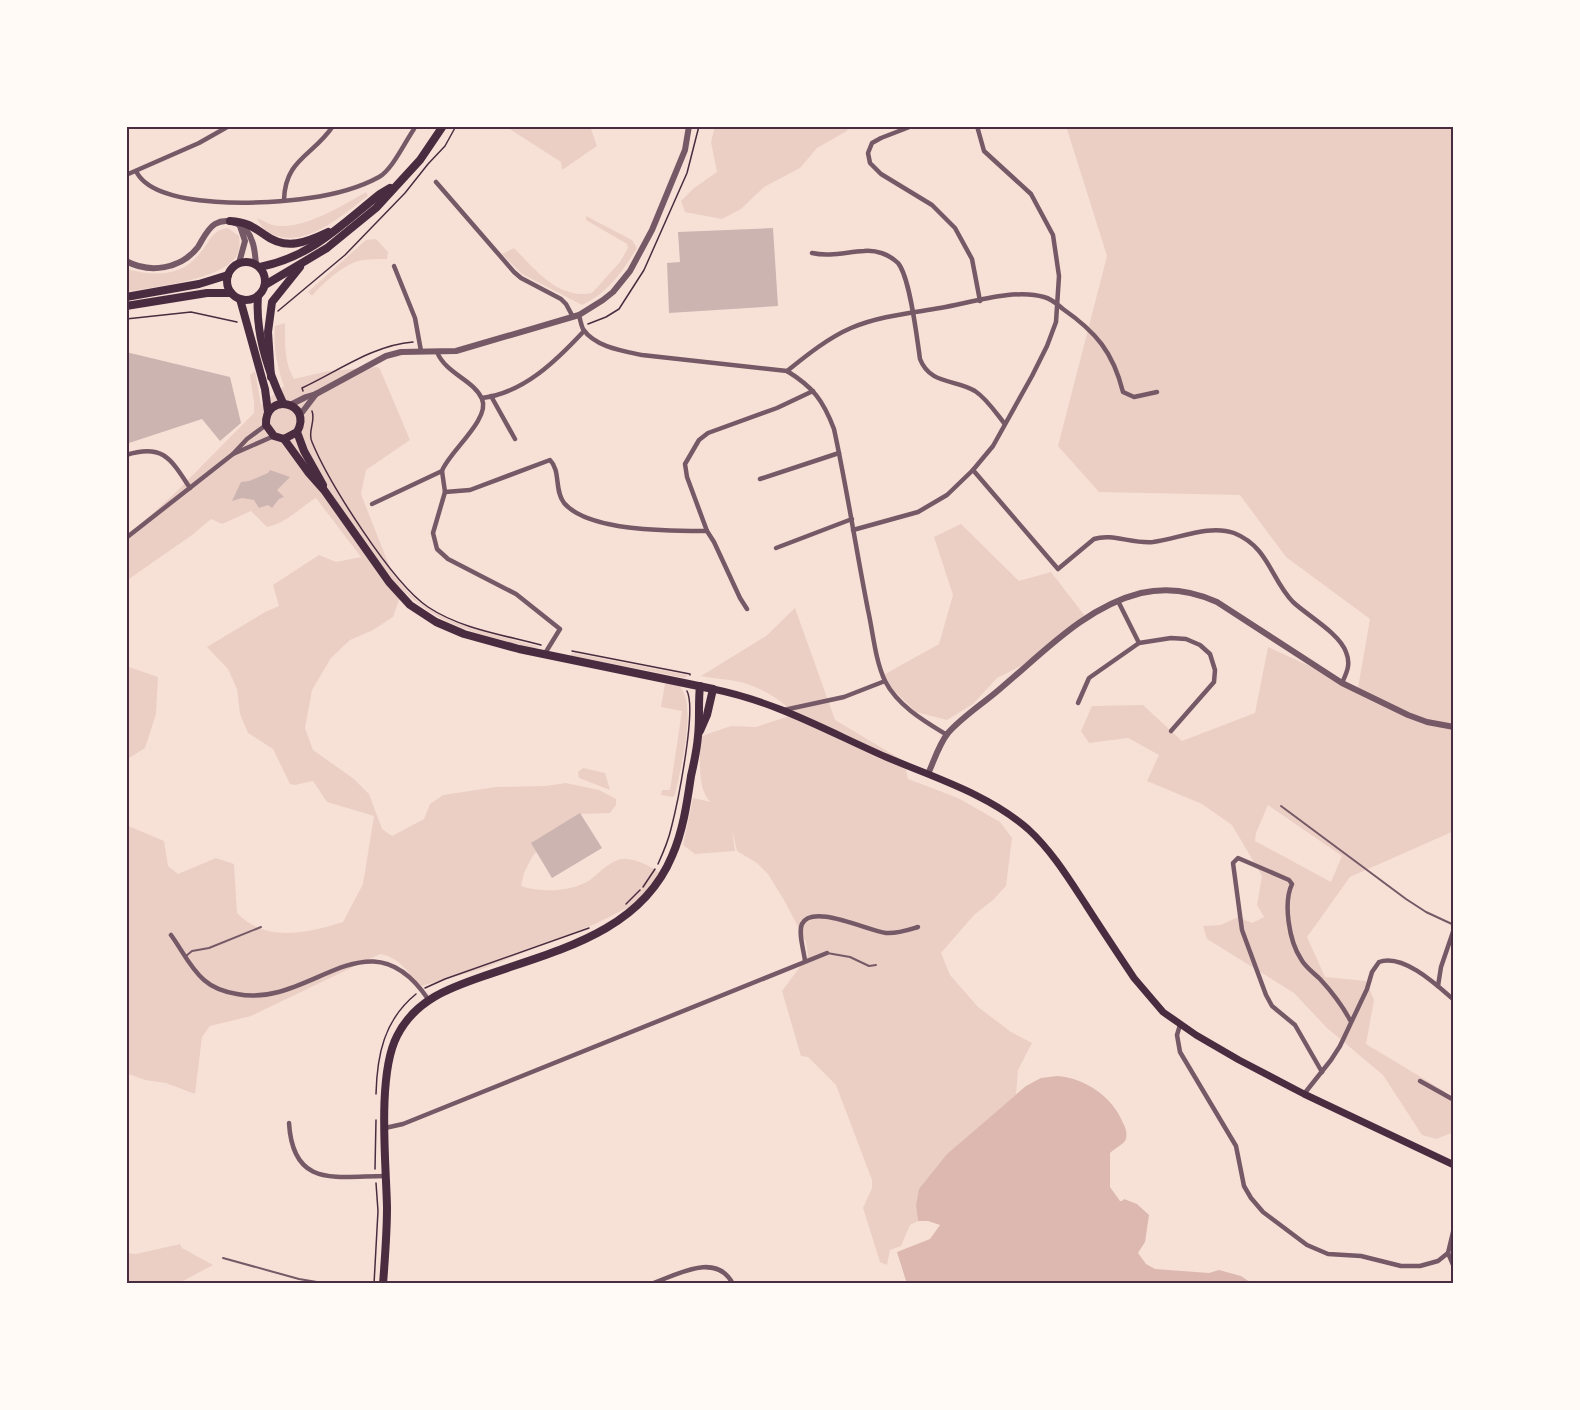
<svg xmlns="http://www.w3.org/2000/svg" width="1580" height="1410" font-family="'Golos Text',sans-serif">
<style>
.green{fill:#ebcfc5;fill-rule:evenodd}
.water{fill:#dcb8b0}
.building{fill:#ccb4b1}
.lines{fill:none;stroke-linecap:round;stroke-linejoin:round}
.path{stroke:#4a2c40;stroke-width:1.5}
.service{stroke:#755966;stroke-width:2}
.minor{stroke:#755966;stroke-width:4.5}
.tertiary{stroke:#755966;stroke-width:6}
.secondary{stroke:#4a2c40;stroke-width:7}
.primary{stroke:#4a2c40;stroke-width:8}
.trunk{stroke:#4a2c40;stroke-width:8}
.neatline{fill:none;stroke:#4a2c40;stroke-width:2}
</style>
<rect width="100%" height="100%" fill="#f7e1d7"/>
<g class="green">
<polygon points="505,126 560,126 569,128 590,126 597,146 562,170 561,162"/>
<polygon points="715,126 849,126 847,131 817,148 800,168 764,187 741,209 722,219 685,212 681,201 694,188 717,172 711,142"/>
<path d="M1066 126H1454V831L1350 877 1307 937 1325 977 1366 981 1374 1000 1366 1044 1444 1091 1454 1105V1132L1436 1139 1422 1135 1383 1075 1327 1028 1294 993 1207 939 1203 926 1221 925 1238 917 1252 923 1264 917 1257 905 1262 876 1232 825 1202 804 1147 781 1159 755 1128 738 1089 743 1081 731 1092 706 1143 705 1182 741 1255 713 1268 647 1358 688 1370 619 1286 557 1240 495 1099 492 1058 446 1107 256ZM1268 805 1342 856 1331 882 1255 841 1256 833Z"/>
<path d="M366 192 368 196C343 214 310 246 277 236 267 233 261 228 257 218 264 221 272 226 279 226 306 228 344 205 366 192Z"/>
<path d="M586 216 632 240 637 248C622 272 608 293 582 305L522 274 502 254 514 248C535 269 558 300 592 293L620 262 628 248 627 244 586 220Z"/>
<path d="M228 228 239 236C240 242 240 249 237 255 224 280 152 287 126 292V269C154 276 181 278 201 252 210 241 212 230 228 228Z"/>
<path d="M376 239 388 252 387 259C379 259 370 259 362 260 344 264 324 282 312 296L308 292 366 240Z"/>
<path d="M285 323C285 343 284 362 294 379L328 371 377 367 380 369 410 440 366 470 361 494 392 573 408 592 421 604 447 619 470 628 540 647 534 648C481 635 436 626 398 585L401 594 393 617 373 630 350 640 331 658 312 690 305 728 313 750 354 779 369 794 382 829 392 836 424 819 430 804 443 795 496 787 546 786 566 783 599 790 616 799V805L610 813 581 814 554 831 532 857 524 873 521 886C542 893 571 892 590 880 600 873 613 857 627 859 639 860 652 867 661 874L652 890 627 908 595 924 485 968 418 987C409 971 398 957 380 954L251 1016 210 1026 202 1037 195 1094 166 1083 145 1080 126 1073V825L164 841 168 866 178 874 216 858 234 864 237 913C266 943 307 933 343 922L363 884 374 816 327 802 313 781 295 785 290 784 273 749 248 733 240 714 237 689 228 669 207 647 265 612 279 606 273 585 319 555 336 562 361 557 316 498C299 508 287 523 267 527L251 511 222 524 211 519 192 535 126 581V538L175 493 254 413V403L250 375 255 371 261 405 284 386C277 367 273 346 275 326Z"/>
<polygon points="961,524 1019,581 1051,572 1085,616 1023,665 997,678 973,704 947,720 916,712 880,677 939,644 953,595 934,537"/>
<path d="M795 608 835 720 904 761 908 779 958 798 1000 822 1012 838 1006 886 993 900 974 915 941 953 950 975 978 1007 1011 1032 1032 1043 1018 1070 1016 1095 953 1149 916 1206 918 1221 910 1225 901 1246 890 1250 887 1265 880 1262 863 1208 872 1188V1180L836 1085 808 1057 801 1056 782 991 808 956 806 942 784 900 768 874 757 863 737 851 732 829 735 851 695 854 683 845 693 798 711 802C696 790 701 757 700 740L702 736 731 726 756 727 792 715C787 701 758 687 744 683 730 679 715 679 701 676L766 636Z"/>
<polygon points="574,653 687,675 687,676 685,678 578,657 572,656 571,654"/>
<polygon points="126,666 158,677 156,714 145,748 126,760"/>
<path d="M665 683 679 686C698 703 680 771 675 795L673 797 661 795 662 790H670L682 711 661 707Z"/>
<polygon points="583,768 605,773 610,790 579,778 578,772"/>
<polygon points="180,1244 182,1248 213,1265 177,1284 126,1284 126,1253 136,1254"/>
</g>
<path class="water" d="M1057 1076C1085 1078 1113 1097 1123 1123 1126 1128 1128 1135 1125 1141 1122 1145 1114 1149 1110 1153V1187L1120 1201H1122L1124 1199 1137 1204 1149 1215 1145 1242 1138 1253 1146 1264 1155 1269 1209 1273 1219 1270 1241 1276 1253 1284H907L897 1252 930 1239 940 1225 928 1221H918L916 1206 919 1189 947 1154 1026 1086 1041 1078Z"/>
<g class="building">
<polygon points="773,228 778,306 669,313 667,263 680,262 678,232"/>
<polygon points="126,352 230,377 241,423 220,441 202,419 126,444"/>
<polygon points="270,470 290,477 277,490 284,497 279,499 272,508 268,505 259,508 254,500 242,498 232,501 241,482 249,481 268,473"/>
<polygon points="580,813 602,848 552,878 531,843"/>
</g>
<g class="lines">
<g class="path">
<polyline points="278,311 345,255 405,193 428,164 445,146 456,126"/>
<polyline points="126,319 191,312 237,322"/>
<polyline points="588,324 606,317 619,309 644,270 687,173 699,126"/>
<path d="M303 391 302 388C337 372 373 345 413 342"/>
<path d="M312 411C316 422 307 432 312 442 329 483 392 583 428 607 461 629 504 635 541 645"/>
<polyline points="572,651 690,674 690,675"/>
<path d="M658 864C663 853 668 842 671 829 677 806 697 710 687 691"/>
<polyline points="643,887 655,869"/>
<polyline points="626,904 640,890"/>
<polyline points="425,988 445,979 589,928"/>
<path d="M376 1094C377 1055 384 1020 416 994"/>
<polyline points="375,1169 376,1120"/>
<polyline points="374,1284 378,1211 376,1183"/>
<polyline points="952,1284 958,1282"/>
</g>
<g class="service">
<polyline points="1281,806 1406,899 1426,912 1454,925"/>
<polyline points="827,953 850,957 869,966 876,965"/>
<polyline points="186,956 192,951 209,948 261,927"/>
<polyline points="223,1258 299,1279 329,1284"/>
</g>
<g class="minor">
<polyline points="912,126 881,138 872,143 868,153 870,163 881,174 932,205 955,228 972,259 980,301"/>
<path d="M136 171C155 211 271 204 309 198 331 195 359 188 379 177 392 170 405 142 414 129"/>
<polyline points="126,175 199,143 229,126"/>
<polyline points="436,182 514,272 521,278 561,299 566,304 573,317"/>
<path d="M284 200C285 159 313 156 333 126"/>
<path d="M812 253C830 257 846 252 864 251 876 250 889 254 898 263 910 277 917 338 920 359 930 385 956 379 975 391 987 399 996 413 1004 423"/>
<polyline points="394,266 415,318 421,351"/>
<path d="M579 315C580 319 581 325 583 329 595 347 623 351 642 355L787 371C813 387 823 400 834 429 847 489 856 549 868 610 873 632 875 660 885 681 898 706 924 721 947 735"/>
<path d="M787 371C807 355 828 338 851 328 879 316 911 313 940 308 970 303 1015 288 1044 297 1052 299 1057 304 1063 309 1096 332 1113 352 1123 392L1134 397 1157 392"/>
<polyline points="491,396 515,439"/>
<path d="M482 398C524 393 557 360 584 331"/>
<polyline points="233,454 274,436"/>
<path d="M126 455C163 443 171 459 190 488"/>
<path d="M973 470 1058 569 1094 539C1112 533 1132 544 1153 542 1178 539 1209 524 1234 533 1269 547 1271 580 1293 602 1308 616 1339 633 1346 652 1351 664 1347 672 1342 683"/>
<polyline points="442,471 445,492 433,533 437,549 448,559 516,594 560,629 544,655"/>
<polyline points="760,479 839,453"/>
<path d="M445 492 470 490 550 460C561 471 554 490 564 503 589 532 671 531 707 531"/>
<path d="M372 504 442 471C448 453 491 419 482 399 474 380 446 374 437 352"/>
<polyline points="853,530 918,512 947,495 973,470 993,446 1032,376 1047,346 1056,322 1059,276 1053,235 1031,194 984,151 977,126"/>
<polyline points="126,538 233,454 247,439 266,425"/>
<polyline points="776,548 852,519"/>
<polyline points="1118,601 1139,643"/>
<polyline points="747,609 740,598 714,542 707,531 687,477 685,464 699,440 708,433 777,408 813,391"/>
<polyline points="1078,703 1089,678 1139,643 1171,638 1186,639 1200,645 1210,654 1215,670 1214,682 1171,731"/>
<polyline points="784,710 844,697 885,681"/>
<path d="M171 935C182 950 190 968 204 980 213 988 225 992 237 994 311 1009 368 910 428 999"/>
<path d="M805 961C804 951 798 933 802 924 812 903 868 931 886 933 897 934 908 930 918 927"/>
<polyline points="1438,986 1441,967 1454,929"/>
<polyline points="1180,1025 1177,1035 1180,1052 1236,1146 1244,1186 1251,1198 1263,1212 1307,1245 1328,1254 1361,1256 1401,1266 1420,1266 1438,1261 1448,1253 1454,1228"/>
<path d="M1322 1072 1295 1025 1272 1006 1266 995 1242 930 1233 863 1238 858 1289 880 1292 884C1283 903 1289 941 1301 959 1305 967 1314 973 1320 979 1332 992 1342 1005 1350 1020"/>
<polyline points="1420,1081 1454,1100"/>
<path d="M1304 1094 1331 1060 1340 1046 1367 989 1372 972 1379 962C1403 953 1437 985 1454 1000"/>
<path d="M289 1123C293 1189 336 1176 386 1176"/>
<polyline points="385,1128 403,1124 827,953"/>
<polyline points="1448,1253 1454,1267"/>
<path d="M651 1284C677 1275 716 1251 733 1284"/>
</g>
<g class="tertiary">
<path d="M126 261C150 274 181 269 198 247 203 239 207 229 215 224 229 216 248 226 252 241 255 248 255 256 256 264"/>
<polyline points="239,263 245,241 240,226"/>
<polyline points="290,405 306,397 316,394 386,356 401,352 456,351 579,315 603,300 613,292 630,271 652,230 685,150 689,126"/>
<polyline points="300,415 316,394"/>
<path d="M928 774C934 761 939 744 948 733 963 716 984 703 1001 688 1043 653 1085 607 1141 593 1167 587 1193 591 1217 602L1342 683 1408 715 1427 722 1454 727"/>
</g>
<path class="secondary" d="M713 689C777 702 827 731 886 757 935 778 988 794 1028 829 1052 851 1069 879 1086 905 1102 930 1118 954 1134 978L1163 1012 1196 1035 1239 1060 1304 1094 1454 1165"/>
<g class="primary">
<path d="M258 296C255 333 268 371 283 403"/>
<polyline points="240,299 265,389 268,412"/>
<path d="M297 432 284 439 274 436 266 425C264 391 314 402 297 432L304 451 323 485"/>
<polyline points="284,439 308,472 324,490 389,582 410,605 436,622 464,634 519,649 713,689 707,715 700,731"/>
<path d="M383 1284C385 1258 387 1233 387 1207 386 1162 377 1075 397 1036 415 1000 449 988 484 976 555 951 640 933 672 856 683 831 687 803 691 776 694 763 697 749 698 736 700 719 698 703 700 686"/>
</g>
<g class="trunk">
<path d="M230 221C246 222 252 226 265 235 286 251 307 242 328 232"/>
<circle cx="246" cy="281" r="19"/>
<path d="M260 267C311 257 341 225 380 194L390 188"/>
<polyline points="265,285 327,248 376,208 420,160 443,126"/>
<polyline points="126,297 199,284 228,275"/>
<polyline points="126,306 207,293 231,293"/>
<polyline points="271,377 268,332 272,302 300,267"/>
</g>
</g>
<rect width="1580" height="1410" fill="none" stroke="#fffaf5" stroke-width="255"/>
<rect x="128" y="128" width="1324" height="1154" class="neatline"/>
</svg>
